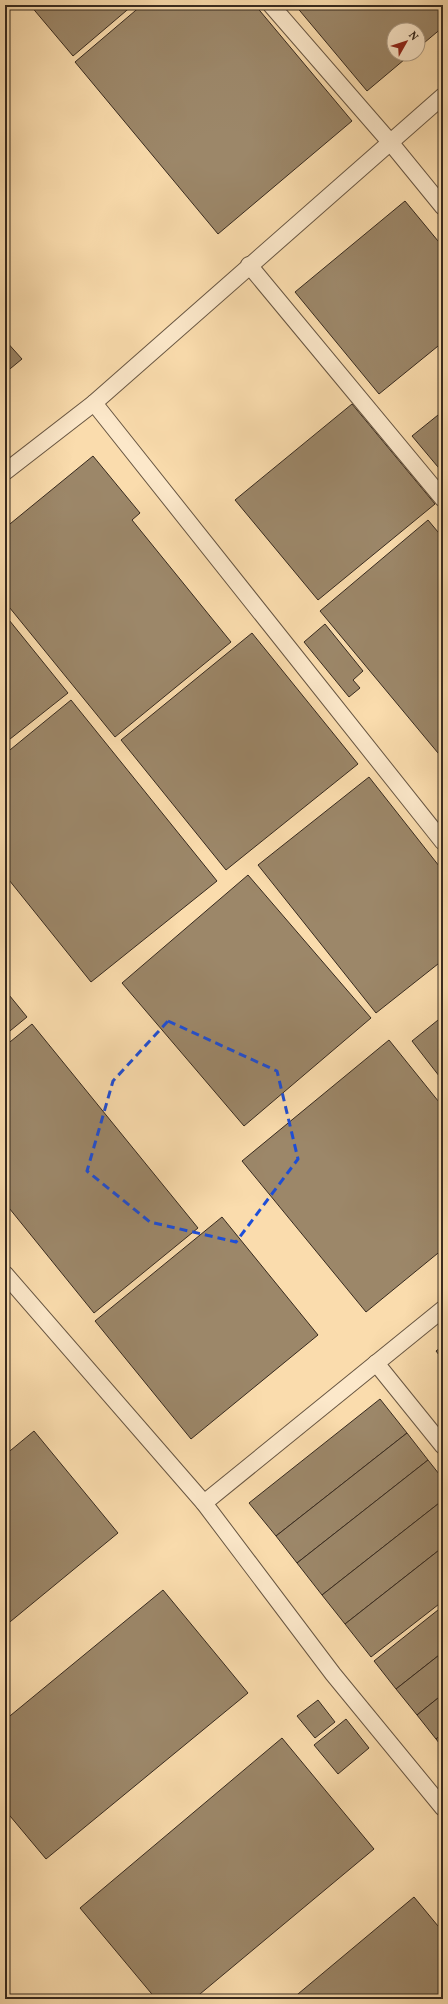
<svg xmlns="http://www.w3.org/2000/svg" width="448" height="2004" font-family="Vollkorn,serif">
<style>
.building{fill:#9c8769;stroke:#372a1f}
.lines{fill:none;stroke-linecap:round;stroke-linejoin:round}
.service-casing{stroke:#685642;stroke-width:18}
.service{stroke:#fce8ca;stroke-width:16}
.marked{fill:none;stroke:#1d4ed8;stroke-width:3;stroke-dasharray:8 5;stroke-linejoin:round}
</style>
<rect width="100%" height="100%" fill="#fadcad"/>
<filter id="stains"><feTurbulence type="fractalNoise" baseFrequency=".005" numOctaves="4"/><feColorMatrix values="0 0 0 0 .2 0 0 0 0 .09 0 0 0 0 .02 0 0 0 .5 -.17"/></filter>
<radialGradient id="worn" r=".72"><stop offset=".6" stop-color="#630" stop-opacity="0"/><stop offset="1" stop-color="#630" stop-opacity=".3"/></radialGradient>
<g class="building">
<polygon points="30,5 133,5 73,56"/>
<polygon points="142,5 255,5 352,121 218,234 75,62"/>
<polygon points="295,5 443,5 443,27 418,48 418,30 394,30 394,54 411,54 367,91"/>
<polygon points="405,201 443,247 443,342 379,394 295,292"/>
<polygon points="5,340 22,359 5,373"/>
<polygon points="352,404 435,504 318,600 235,500"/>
<polygon points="443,411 443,473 412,436"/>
<polygon points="93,456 140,513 132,520 231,642 115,737 5,602 5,528"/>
<polygon points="428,520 443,538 443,759 320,611"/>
<polygon points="5,615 68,693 5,743"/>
<polygon points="325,624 363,671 353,680 360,688 349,697 304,642"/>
<polygon points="252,633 358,764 226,870 121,740"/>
<polygon points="71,700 217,881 91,982 5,875 5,754"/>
<polygon points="369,777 443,871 443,960 376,1013 258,865"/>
<polygon points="248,875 371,1018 244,1126 122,983"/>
<polygon points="5,990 27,1017 5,1035"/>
<polygon points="443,1016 443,1081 412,1041"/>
<polygon points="32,1024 198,1228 94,1313 5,1203 5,1046"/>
<polygon points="389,1040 443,1107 443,1249 366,1312 242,1161"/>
<polygon points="222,1217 318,1335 191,1439 95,1321"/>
<polygon points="443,1346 443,1360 436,1351"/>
<polygon points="380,1399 407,1433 276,1536 249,1503"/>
<polygon points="34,1431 118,1533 5,1626 5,1455"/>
<polygon points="407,1433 428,1460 297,1563 276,1536"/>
<polygon points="428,1460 443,1479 443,1500 322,1595 297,1563"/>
<polygon points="443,1500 443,1547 345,1624 322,1595"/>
<polygon points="443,1547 443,1601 371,1657 345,1624"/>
<polygon points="163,1590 248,1693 46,1859 5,1810 5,1720"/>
<polygon points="443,1606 443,1652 396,1689 374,1661"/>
<polygon points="443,1652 443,1694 417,1715 396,1689"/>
<polygon points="443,1694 443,1733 436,1739 417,1715"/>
<polygon points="318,1700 335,1722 315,1738 297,1716"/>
<polygon points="346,1719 369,1748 338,1774 314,1745"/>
<polygon points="443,1733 443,1748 436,1739"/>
<polygon points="282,1738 374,1849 194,1999 156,1999 80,1908"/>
<polygon points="414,1897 443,1932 443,1999 292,1999"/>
</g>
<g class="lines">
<defs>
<g id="service">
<polyline points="271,5 390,142 443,207"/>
<polyline points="249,265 443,499"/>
<polyline points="94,403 443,842"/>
<polyline points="5,472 94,403 443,96"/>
<polyline points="5,1274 204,1503 333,1674 443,1808"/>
<polyline points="376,1363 443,1446"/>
<polyline points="204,1503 443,1309"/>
</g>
</defs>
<use href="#service" class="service-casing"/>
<use href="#service" class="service"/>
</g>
<path class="marked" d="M168 1021 277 1071 298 1159 236 1242 150 1222 87 1171 113 1081Z"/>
<rect width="448" height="2004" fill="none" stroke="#fadcad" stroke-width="20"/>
<rect x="6" y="6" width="436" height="1992" fill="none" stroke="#372a1f" stroke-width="2"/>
<rect x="10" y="10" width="428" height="1984" fill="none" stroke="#372a1f"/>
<g transform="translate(406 42) rotate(51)"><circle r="19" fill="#fce8ca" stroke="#ad9c86"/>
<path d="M0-3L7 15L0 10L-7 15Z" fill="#8f2418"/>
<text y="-6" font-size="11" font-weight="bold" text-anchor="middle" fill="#372a1f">N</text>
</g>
<rect width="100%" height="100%" filter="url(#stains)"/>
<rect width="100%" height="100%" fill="url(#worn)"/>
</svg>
